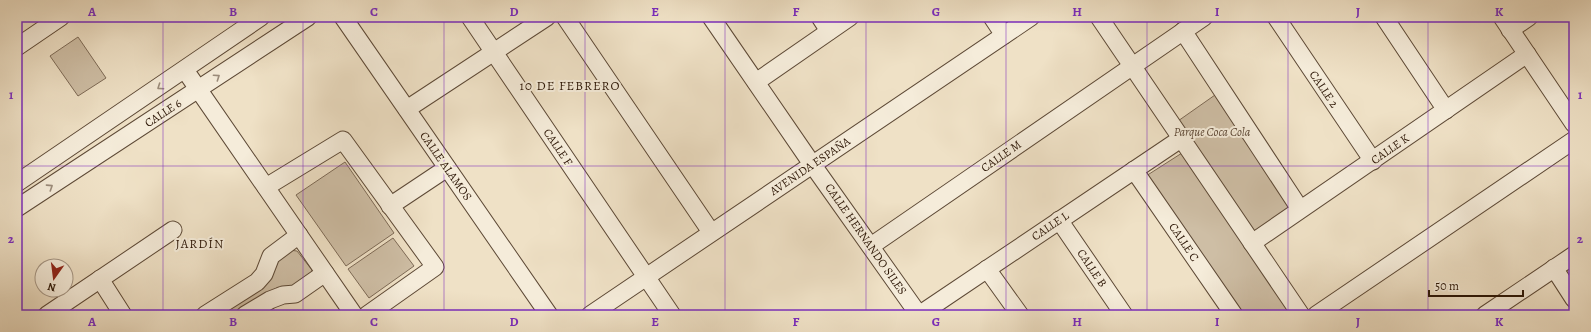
<svg xmlns="http://www.w3.org/2000/svg" width="1591" height="332" font-family="Alegreya,serif">
<style>
.green{fill:#cebea5;stroke:#7d6a56}
.lines{fill:none;stroke-linecap:round;stroke-linejoin:round}
.minor-casing{stroke:#5d4936;stroke-width:19}
.minor{stroke:#f5ecda;stroke-width:17}
.oneway{stroke:#9b8c7b}
.grid{fill:none;stroke:#7b2cbf;stroke-width:1;stroke-opacity:0.55}
.labels{text-anchor:middle;dominant-baseline:central;stroke-width:4;stroke-linejoin:round;paint-order:stroke}
.street-label{font-size:12px;fill:#2c1606;stroke:#f5ecda}
.park-label{font-size:12px;font-style:italic;fill:#5d4836;stroke:#f5ecda}
.neighbourhood-label{font-size:13px;letter-spacing:1px;fill:#2c1606;stroke:#f5ecda}
.neatline{fill:none;stroke:#7b2cbf;stroke-width:1.5}
.grid-label{font-size:13px;text-anchor:middle;font-weight:bold;fill:#7b2cbf}
</style>
<rect width="100%" height="100%" fill="#efe1c6"/>
<filter id="stains"><feTurbulence type="fractalNoise" baseFrequency=".005" numOctaves="4"/><feColorMatrix values="0 0 0 0 .2 0 0 0 0 .09 0 0 0 0 .02 0 0 0 .5 -.17"/></filter>
<radialGradient id="worn" r=".72"><stop offset=".6" stop-color="#630" stop-opacity="0"/><stop offset="1" stop-color="#630" stop-opacity=".3"/></radialGradient>
<g class="green">
<polygon points="78,37 106,78 78,96 50,56"/>
<polygon points="1215,95 1290,208 1258,238 1178,121"/>
<polygon points="1182,153 1293,315 1241,315 1146,176"/>
<polygon points="345,162 394,233 346,266 296,195"/>
<polygon points="393,238 414,266 369,298 348,269"/>
<polygon points="289,250 297,251 312,270 309,280 290,294 278,287 236,315 220,315 270,265"/>
</g>
<g class="lines">
<defs>
<g id="minor">
<polyline points="343,17 549,315"/>
<polyline points="470,17 672,315"/>
<polyline points="565,17 711,232"/>
<polyline points="711,17 812,164 919,315"/>
<polyline points="820,17 829,31"/>
<polyline points="992,17 1004,35"/>
<polyline points="1099,17 1301,315"/>
<polyline points="1276,17 1373,161"/>
<polyline points="1384,17 1446,110"/>
<polyline points="1502,17 1574,124"/>
<polyline points="1510,30 1529,17"/>
<polyline points="1183,31 1300,209"/>
<polyline points="17,47 61,17"/>
<polyline points="185,70 354,315"/>
<polyline points="756,82 850,17"/>
<polyline points="407,109 547,17"/>
<polyline points="1134,170 1234,315"/>
<polyline points="17,183 261,17"/>
<polyline points="266,187 343,140 435,267 367,315"/>
<polyline points="390,206 447,168"/>
<polyline points="17,208 308,17"/>
<polyline points="1059,220 1124,315"/>
<polyline points="1252,243 1527,54"/>
<polyline points="871,246 1204,17"/>
<polyline points="1554,268 1574,299"/>
<polyline points="987,269 1020,315"/>
<polyline points="100,279 123,315"/>
<polyline points="47,315 173,230"/>
<polyline points="205,315 257,282 264,274 271,256 299,235"/>
<polyline points="245,315 270,300 283,295 295,294 325,273"/>
<polyline points="590,315 1031,17"/>
<polyline points="919,315 1182,138"/>
<polyline points="1316,315 1574,140"/>
<polyline points="1485,315 1574,255"/>
</g>
</defs>
<use href="#minor" class="minor-casing"/>
<use href="#minor" class="minor"/>
</g>
<defs><path id="oneway-chevron" d="M-2-3.5L2.5 0L-2 3.5" fill="none" stroke-width="1.6" stroke-linecap="round" stroke-linejoin="round"/></defs>
<g class="oneway">
<use href="#oneway-chevron" transform="translate(217 77) rotate(-34)"/>
<use href="#oneway-chevron" transform="translate(160 87) rotate(146)"/>
<use href="#oneway-chevron" transform="translate(50 187) rotate(-33)"/>
</g>
<path class="grid" d="M163 17V315M303 17V315M444 17V315M585 17V315M725 17V315M866 17V315M1006 17V315M1147 17V315M1288 17V315M1428 17V315M17 166H1574"/>
<g class="labels">
<g class="street-label">
<text transform="translate(1324 89) rotate(56)">CALLE 2</text>
<text transform="translate(163 113) rotate(-33)">CALLE 6</text>
<text transform="translate(558 147) rotate(56)">CALLE F</text>
<text transform="translate(1390 149) rotate(-35)">CALLE K</text>
<text transform="translate(1001 156) rotate(-35)">CALLE M</text>
<text transform="translate(446 166) rotate(55)">CALLE ALAMOS</text>
<text transform="translate(810 166) rotate(-34)">AVENIDA ESPAÑA</text>
<text transform="translate(1050 226) rotate(-34)">CALLE L</text>
<text transform="translate(866 239) rotate(55)">CALLE HERNANDO SILES</text>
<text transform="translate(1184 242) rotate(56)">CALLE C</text>
<text transform="translate(1092 268) rotate(56)">CALLE B</text>
</g>
<g class="park-label">
<text x="1212" y="132">Parque Coca Cola</text>
</g>
<g class="neighbourhood-label">
<text x="570" y="85">10 DE FEBRERO</text>
<text x="200" y="243">JARDÍN</text>
</g>
</g>
<rect width="1591" height="332" fill="none" stroke="#efe1c6" stroke-width="44"/>
<g transform="translate(54 278) rotate(194)"><circle r="19" fill="#f5ecda" stroke="#a59685"/>
<path d="M0-3L7 15L0 10L-7 15Z" fill="#8f2418"/>
<text y="-6" font-size="11" font-weight="bold" text-anchor="middle" fill="#2c1606">N</text>
</g>
<path d="M1429 290v6h94v-6" fill="none" stroke="#2c1606" stroke-width="2"/>
<text x="1435" y="290" font-size="12" fill="#2c1606" stroke="#f5ecda" stroke-width="3" paint-order="stroke">50 m</text>
<rect x="22" y="22" width="1547" height="288" class="neatline"/>
<g class="grid-label">
<text x="92" y="16">A</text>
<text x="233" y="16">B</text>
<text x="374" y="16">C</text>
<text x="514" y="16">D</text>
<text x="655" y="16">E</text>
<text x="796" y="16">F</text>
<text x="936" y="16">G</text>
<text x="1077" y="16">H</text>
<text x="1217" y="16">I</text>
<text x="1358" y="16">J</text>
<text x="1499" y="16">K</text>
<text x="11" y="99">1</text>
<text x="1580" y="99">1</text>
<text x="11" y="243">2</text>
<text x="1580" y="243">2</text>
<text x="92" y="326">A</text>
<text x="233" y="326">B</text>
<text x="374" y="326">C</text>
<text x="514" y="326">D</text>
<text x="655" y="326">E</text>
<text x="796" y="326">F</text>
<text x="936" y="326">G</text>
<text x="1077" y="326">H</text>
<text x="1217" y="326">I</text>
<text x="1358" y="326">J</text>
<text x="1499" y="326">K</text>
</g>
<rect width="100%" height="100%" filter="url(#stains)"/>
<rect width="100%" height="100%" fill="url(#worn)"/>
</svg>
